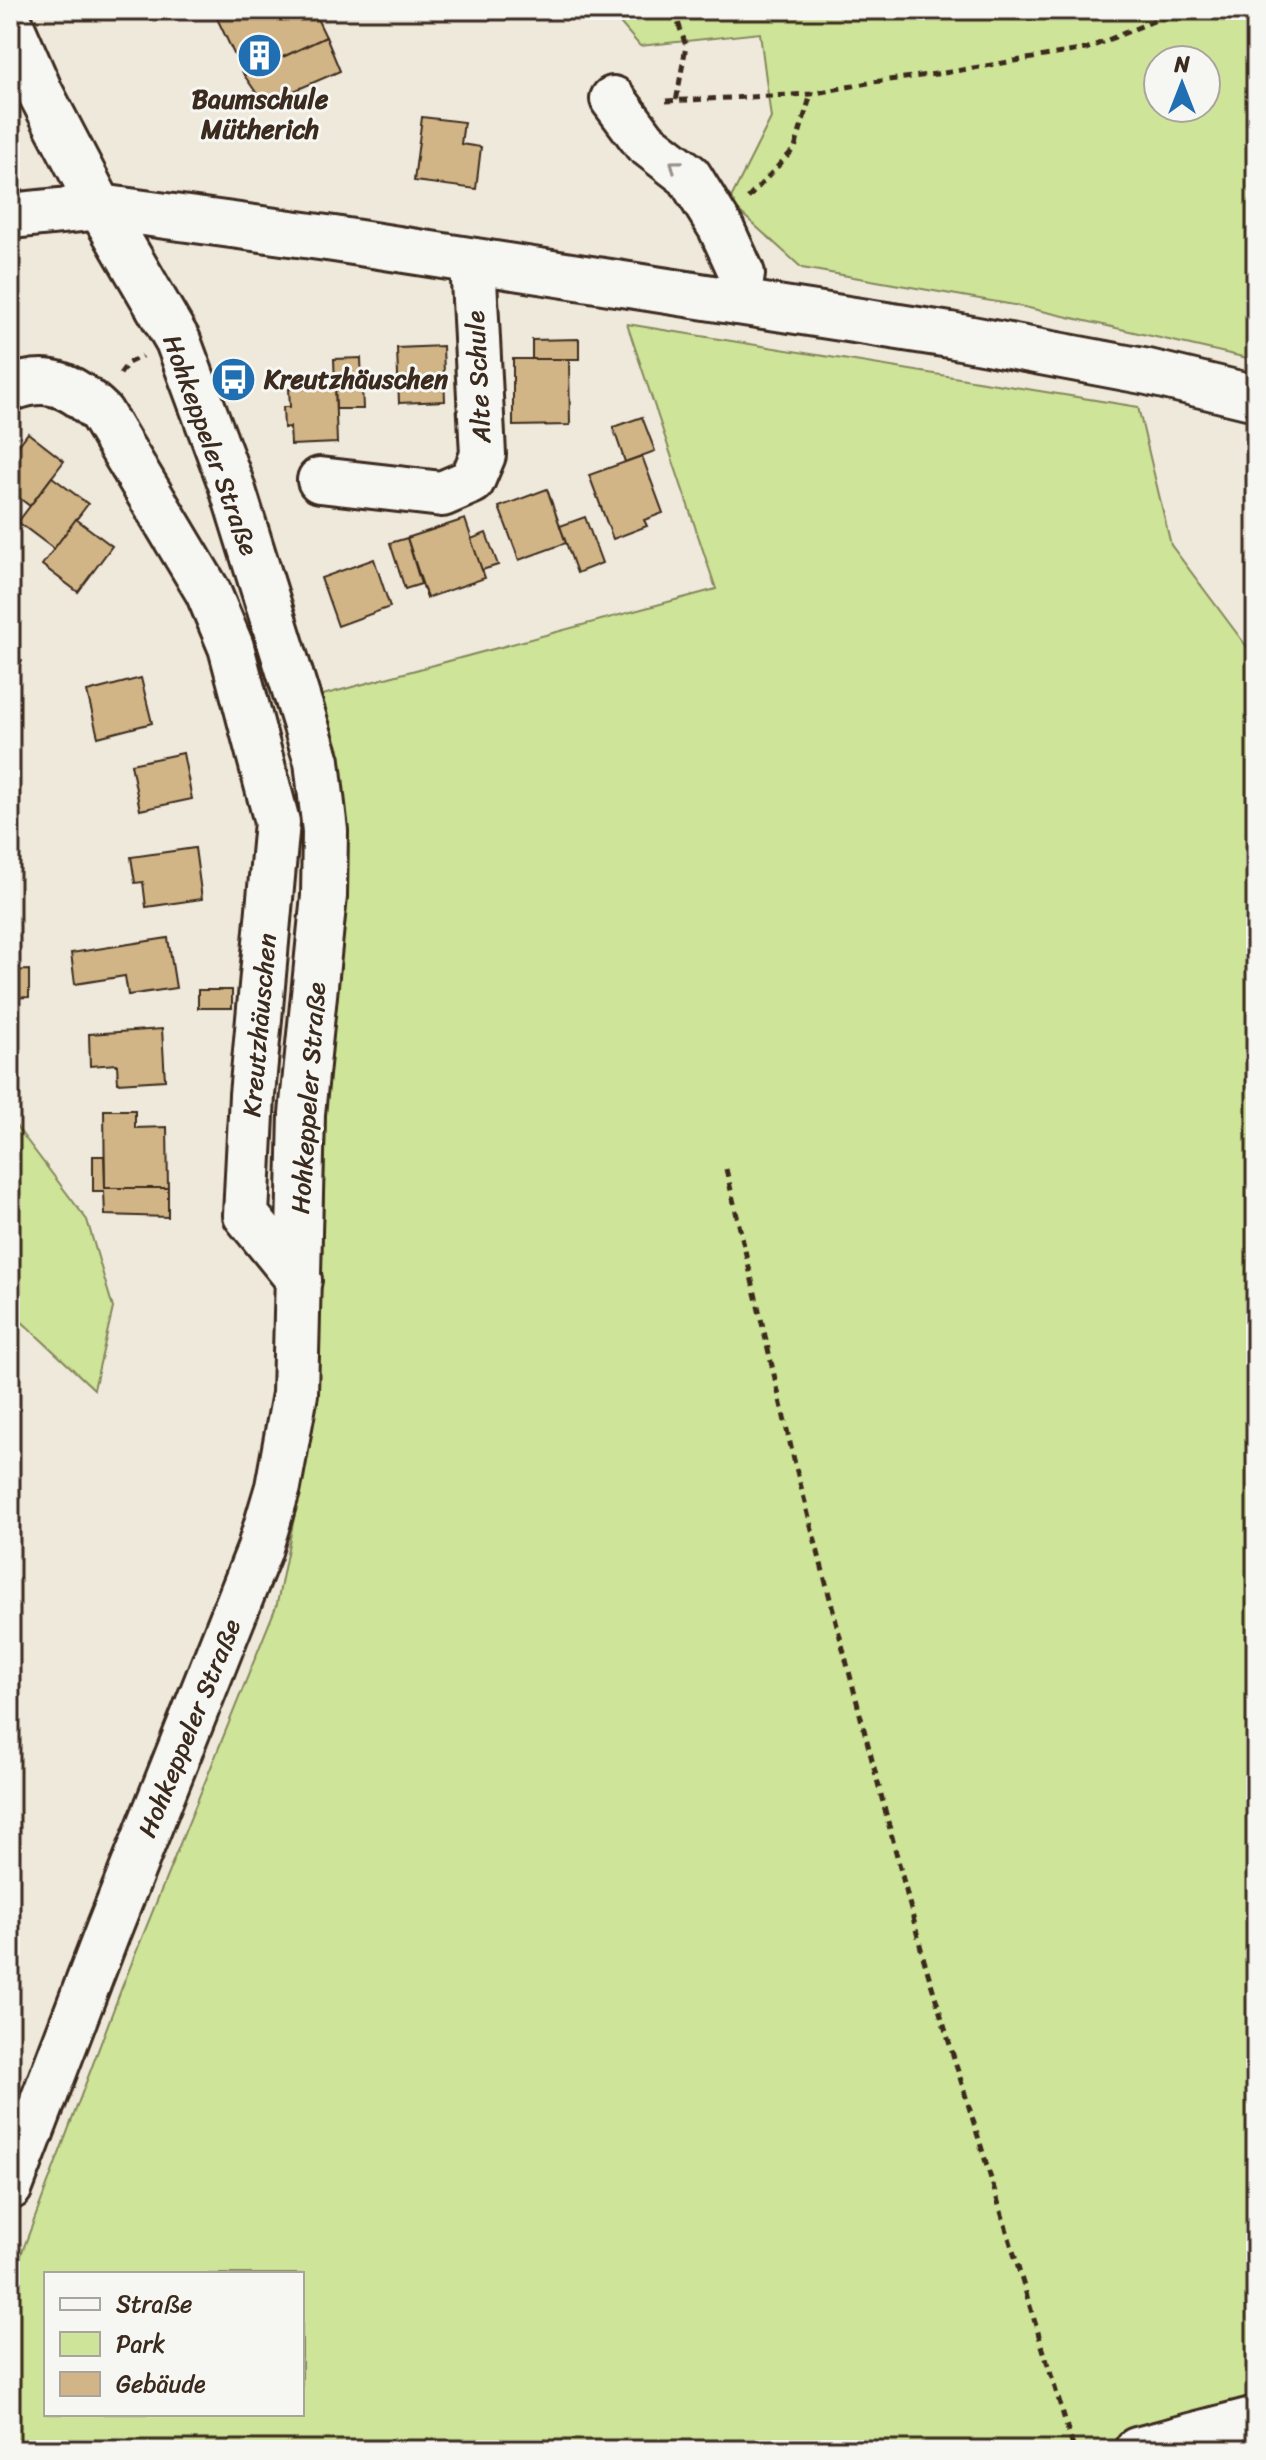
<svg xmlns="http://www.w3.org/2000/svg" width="1266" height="2460" font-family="Sriracha,sans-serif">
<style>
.green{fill:#cee499;stroke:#84875c;stroke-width:2;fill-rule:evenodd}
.building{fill:#d1b586;stroke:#3b2a1e;stroke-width:2}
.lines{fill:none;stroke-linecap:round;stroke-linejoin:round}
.minor-casing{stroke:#3b2a1e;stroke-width:50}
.path{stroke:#3b2a1e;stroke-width:5;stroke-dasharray:8 6;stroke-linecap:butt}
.minor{stroke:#f6f6f2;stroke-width:44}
.oneway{stroke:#989088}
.labels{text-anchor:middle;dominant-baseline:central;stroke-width:6;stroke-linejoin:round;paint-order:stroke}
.poi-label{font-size:26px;font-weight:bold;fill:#3b2a1e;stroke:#f6f6f2}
.street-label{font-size:26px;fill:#3b2a1e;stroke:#f6f6f2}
</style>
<rect width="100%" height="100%" fill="#efe9dc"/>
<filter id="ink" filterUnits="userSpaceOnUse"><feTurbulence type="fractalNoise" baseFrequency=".0125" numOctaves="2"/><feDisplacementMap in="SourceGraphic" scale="16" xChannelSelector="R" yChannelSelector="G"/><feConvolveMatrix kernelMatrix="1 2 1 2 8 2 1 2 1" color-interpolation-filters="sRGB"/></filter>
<g filter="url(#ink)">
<g class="green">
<path d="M609 10H1256V360L1020 306 802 268 729 202 771 118 760 33 640 46ZM1158 60H1206V108H1158Z"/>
<path d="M627 324 1138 407 1171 545 1256 659V2424L1170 2450H10V2284L122 1987 277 1604 313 1422 321 1298 327 1075 340 961 345 813 319 696 716 589ZM46 2274H302V2414H46Z"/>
<polygon points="10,1118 87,1220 113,1308 94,1389 20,1320 10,1317"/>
</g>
<g class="building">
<polygon points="213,10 313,10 326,37 244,75"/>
<polygon points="326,37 340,71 264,104 244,75"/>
<polygon points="422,117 464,122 461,144 481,147 476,189 414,181"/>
<polygon points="579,339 579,359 532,359 532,340"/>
<polygon points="443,346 445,401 399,403 397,348"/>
<polygon points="361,358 363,409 336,409 334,359"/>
<polygon points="513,359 569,359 570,425 513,426"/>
<polygon points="335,387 337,443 291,445 290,427 284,428 283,407 290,407 289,389"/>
<polygon points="642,417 655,451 625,462 613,427"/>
<polygon points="28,433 64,461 30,506 10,491 10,457"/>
<polygon points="642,456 663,513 644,520 647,526 613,539 589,475"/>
<polygon points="52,477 88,504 54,549 18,522"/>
<polygon points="547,489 566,543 519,560 499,507"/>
<polygon points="585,517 602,563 577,573 560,526"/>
<polygon points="76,519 112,546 78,592 42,565"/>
<polygon points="465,519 485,578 427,598 407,538"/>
<polygon points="486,533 498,565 482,570 471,539"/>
<polygon points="407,538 421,584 405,589 390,543"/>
<polygon points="374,559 390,607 338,626 321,578"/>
<polygon points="10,651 22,661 10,675"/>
<polygon points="141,678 152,723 98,737 87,692"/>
<polygon points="183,753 192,799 140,810 131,764"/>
<polygon points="195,848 202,899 146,907 143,882 135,883 131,857"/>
<polygon points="168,938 176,988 128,995 125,976 75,984 71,953"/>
<polygon points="29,970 29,997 10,998 10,971"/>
<rect x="198" y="990" width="34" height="18"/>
<polygon points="162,1029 165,1080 118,1083 117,1064 90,1066 89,1034"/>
<polygon points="104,1110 135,1110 135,1128 167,1127 168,1188 105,1188"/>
<polygon points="93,1156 104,1156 105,1188 168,1188 168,1217 105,1215 104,1191 93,1191"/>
</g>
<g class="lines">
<defs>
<g id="minor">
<polyline points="10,23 41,94 100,207 178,341 231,484 317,761 325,831 324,896 302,1114 295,1394 278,1487 259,1551 108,1931 10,2187"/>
<polyline points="613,99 645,142 689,176 721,228 742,274 738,302"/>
<polyline points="10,216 100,207 334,239 950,335 1148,372 1256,398"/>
<path d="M10 389C49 373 73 386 101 413L208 592 231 647 277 822 252 1095 246 1215 299 1280"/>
<polyline points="320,480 442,494 472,481 483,455 473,261"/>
<polyline points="1137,2450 1256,2419"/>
</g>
</defs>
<use href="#minor" class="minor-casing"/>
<g class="path">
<polyline points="674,10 686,46 676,102"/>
<polyline points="666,101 811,94 873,82 944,73 1086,49 1180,10"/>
<polyline points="748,198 795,148 811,94"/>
<polyline points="120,374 128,363 142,356"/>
<polyline points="726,1169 794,1460 924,1960 1074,2450"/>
</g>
<use href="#minor" class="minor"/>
</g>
<defs><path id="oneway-chevron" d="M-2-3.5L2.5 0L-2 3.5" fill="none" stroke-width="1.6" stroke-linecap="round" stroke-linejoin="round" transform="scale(2)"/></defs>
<use class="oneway" href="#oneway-chevron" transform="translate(675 165) rotate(-143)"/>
</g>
<defs>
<symbol id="building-disc" viewBox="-11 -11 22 22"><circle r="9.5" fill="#1f6fb2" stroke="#f6f6f2"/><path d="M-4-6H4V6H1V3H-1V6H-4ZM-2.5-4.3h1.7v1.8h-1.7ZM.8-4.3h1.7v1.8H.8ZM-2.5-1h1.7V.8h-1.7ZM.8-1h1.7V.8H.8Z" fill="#fff"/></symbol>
<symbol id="bus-disc" viewBox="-11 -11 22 22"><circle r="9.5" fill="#1f6fb2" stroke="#f6f6f2"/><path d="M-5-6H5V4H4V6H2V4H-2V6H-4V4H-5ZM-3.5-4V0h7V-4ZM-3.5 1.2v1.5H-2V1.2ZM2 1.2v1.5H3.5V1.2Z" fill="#fff"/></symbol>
</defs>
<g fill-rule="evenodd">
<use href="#building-disc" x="234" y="30" width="51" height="51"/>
<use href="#bus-disc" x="208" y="354" width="51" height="51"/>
</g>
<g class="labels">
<g class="poi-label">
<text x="260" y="99">Baumschule<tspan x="260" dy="30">Mütherich</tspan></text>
<text x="264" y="379" text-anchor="start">Kreutzhäuschen</text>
</g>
<g class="street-label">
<text transform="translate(478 377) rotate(-93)">Alte Schule</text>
<text transform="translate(211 445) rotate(70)">Hohkeppeler Straße</text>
<text transform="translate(259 1025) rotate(-85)">Kreutzhäuschen</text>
<text transform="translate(308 1098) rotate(-86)">Hohkeppeler Straße</text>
<text transform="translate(189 1728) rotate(-68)">Hohkeppeler Straße</text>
</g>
</g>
<rect width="1266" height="2460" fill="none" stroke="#f6f6f2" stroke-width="40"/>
<rect x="20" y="20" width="1226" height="2420" fill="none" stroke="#3b2a1e" stroke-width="3" filter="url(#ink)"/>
<rect x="44" y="2272" width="260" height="144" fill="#f6f6f2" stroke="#aba49d" stroke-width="2"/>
<rect x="60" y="2298" width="40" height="12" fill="#f6f6f2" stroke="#aba49d" stroke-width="2"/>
<text x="116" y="2312" font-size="24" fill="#3b2a1e">Straße</text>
<rect x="60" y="2332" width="40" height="24" fill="#cee499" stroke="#aba49d" stroke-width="2"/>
<text x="116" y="2352" font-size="24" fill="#3b2a1e">Park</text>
<rect x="60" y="2372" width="40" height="24" fill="#d1b586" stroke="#aba49d" stroke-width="2"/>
<text x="116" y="2392" font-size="24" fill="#3b2a1e">Gebäude</text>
<g transform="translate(1182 84)"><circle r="38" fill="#f6f6f2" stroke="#aba49d" stroke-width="2"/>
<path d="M0-6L14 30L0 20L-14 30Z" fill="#1f6fb2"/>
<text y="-12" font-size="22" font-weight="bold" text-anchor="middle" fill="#3b2a1e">N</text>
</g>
</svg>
